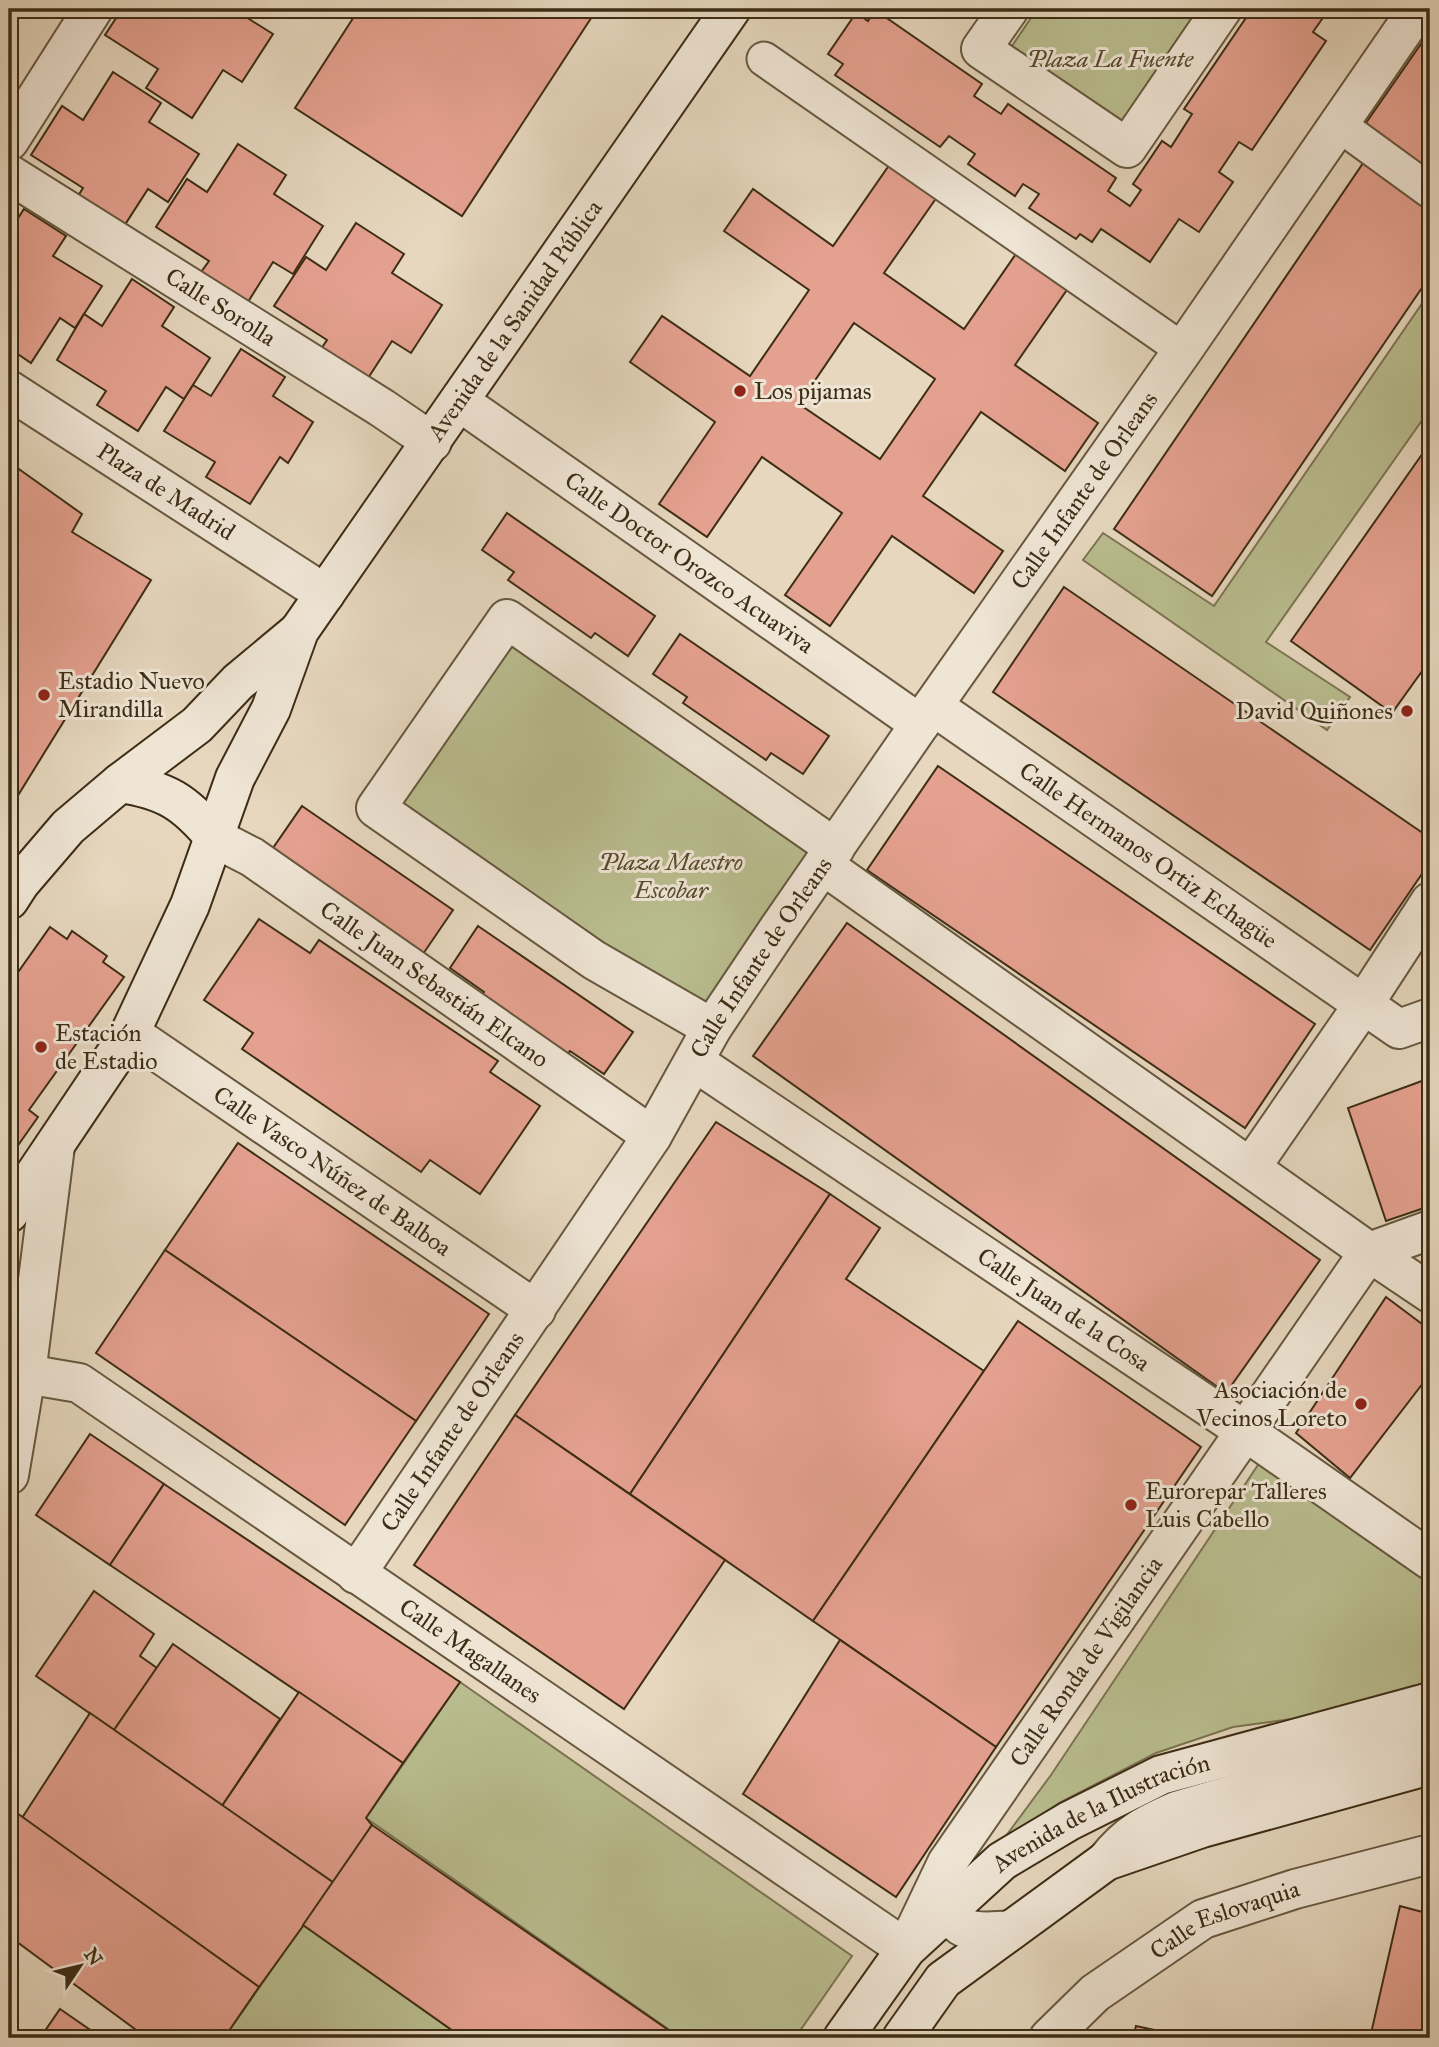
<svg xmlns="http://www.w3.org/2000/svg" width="1439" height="2047" font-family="'IM FELL Great Primer',serif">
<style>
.green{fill:#b9bd8f;stroke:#7b7552;stroke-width:2}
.building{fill:#e5a190;stroke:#3d2d15;stroke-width:2;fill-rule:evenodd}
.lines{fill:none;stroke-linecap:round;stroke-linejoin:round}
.pedestrian-casing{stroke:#67583f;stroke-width:37}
.minor-casing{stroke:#67583f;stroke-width:42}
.tertiary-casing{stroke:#67583f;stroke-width:42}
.secondary-casing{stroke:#3d2d15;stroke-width:42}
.pedestrian{stroke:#efe5d5;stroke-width:33}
.minor{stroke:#efe5d5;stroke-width:38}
.tertiary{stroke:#efe5d5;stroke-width:38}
.secondary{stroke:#efe5d5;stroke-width:38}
.poi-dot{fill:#8f2418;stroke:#efe5d5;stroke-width:2.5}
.labels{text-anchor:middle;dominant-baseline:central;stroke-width:6;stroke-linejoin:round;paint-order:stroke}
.park-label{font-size:24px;font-style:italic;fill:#564a2d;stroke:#efe5d5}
.street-label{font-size:24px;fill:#3d2d15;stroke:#efe5d5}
.poi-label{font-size:24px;fill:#3d2d15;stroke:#efe5d5;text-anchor:start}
</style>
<rect width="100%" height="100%" fill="#e6d7be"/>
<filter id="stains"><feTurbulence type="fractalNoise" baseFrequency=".00286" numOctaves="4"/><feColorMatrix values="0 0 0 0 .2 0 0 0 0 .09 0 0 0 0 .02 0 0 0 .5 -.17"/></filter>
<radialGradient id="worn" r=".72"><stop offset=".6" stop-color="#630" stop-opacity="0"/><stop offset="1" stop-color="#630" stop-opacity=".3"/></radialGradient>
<g class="green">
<polygon points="1037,9 1205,9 1123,127 1010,49"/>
<polygon points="1430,292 1430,409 1266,642 1350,697 1327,730 1083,560 1103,533 1214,606"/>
<polygon points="507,634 820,852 701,1024 388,807"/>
<polygon points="1260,1462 1430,1578 1430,1688 1313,1716 1233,1727 1156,1753 1059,1803 1000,1844 1051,1775"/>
<polygon points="460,1682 852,1956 795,2038 681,2038 366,1818"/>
<polygon points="303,1925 463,2038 224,2038"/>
</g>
<g class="building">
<polygon points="122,9 233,9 273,34 242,82 223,70 192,118 146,88 158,69 105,35"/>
<polygon points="359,9 597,9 462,216 295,108"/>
<polygon points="1252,9 1329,9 1313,32 1326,41 1252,150 1239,142 1219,172 1233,182 1199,232 1179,219 1150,262 1101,229 1092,242 1080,234 1076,239 1029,208 1039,194 1023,184 1015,196 968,164 975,154 949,136 940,147 835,75 843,64 828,54 856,13 868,21 875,10 982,84 974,96 1001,114 1008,104 1116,178 1108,191 1130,206 1141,190 1133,184 1162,141 1171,147 1192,114 1184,109"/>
<polygon points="1430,31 1430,183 1359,133"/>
<polygon points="113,72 161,103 149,122 199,154 168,202 148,189 117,237 71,207 83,188 31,155 62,106 83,120"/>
<polygon points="238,144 286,175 274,194 323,226 293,274 273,262 243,310 196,279 209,261 156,227 187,179 207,192"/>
<polygon points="1370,153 1430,194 1430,276 1212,596 1114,529"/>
<path d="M890 164 937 197 884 273 964 329 1020 248 1071 284 1015 365 1098 423 1065 471 981 412 923 496 1003 551 974 593 892 536 830 626 785 595 842 513 762 457 707 537 659 504 715 422 630 362 662 316 750 376 809 290 724 231 753 189 833 246ZM854 323 935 379 880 459 799 404Z"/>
<polygon points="24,209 66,236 53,256 102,286 75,328 60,318 31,363 9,348 9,232"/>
<polygon points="356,223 404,254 392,273 442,305 411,353 392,341 361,389 315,358 327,340 274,306 306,257 326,270"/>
<polygon points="132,279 174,307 162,326 210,358 184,399 166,387 138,431 97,405 106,391 57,360 84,314 102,326"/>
<polygon points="241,349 285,377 273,396 313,422 288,463 280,457 250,504 206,477 215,462 164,431 193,385 211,396"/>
<polygon points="1430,443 1430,660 1392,713 1291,641"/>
<polygon points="9,462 82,514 72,532 151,580 9,810"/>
<polygon points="507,513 655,616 628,656 595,633 591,638 508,580 514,572 482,550"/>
<polygon points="1064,587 1430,838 1430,862 1370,950 993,692"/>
<polygon points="680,634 829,736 803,774 771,753 766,760 683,703 687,697 653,674"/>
<polygon points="938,766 1315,1024 1245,1128 867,870"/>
<polygon points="302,806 453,910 423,954 304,879 309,873 273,848"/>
<polygon points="259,919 310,953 319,940 498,1061 490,1072 540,1106 480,1194 430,1160 421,1172 242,1049 253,1033 204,1000"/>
<polygon points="847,923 1320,1260 1226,1393 753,1056"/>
<polygon points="478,926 633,1032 604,1074 570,1051 565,1057 480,998 484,992 450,968"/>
<polygon points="50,927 67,939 72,931 107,956 103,962 124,977 29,1110 38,1117 9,1158 9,985"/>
<polygon points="1430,1078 1430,1206 1386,1221 1348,1108"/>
<polygon points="716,1122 830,1194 630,1494 515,1415"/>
<polygon points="238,1143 489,1314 416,1421 165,1250"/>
<polygon points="830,1194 880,1228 846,1279 984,1371 813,1621 630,1494"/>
<polygon points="165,1250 416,1421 345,1525 96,1353"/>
<polygon points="1386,1297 1430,1330 1430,1374 1350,1478 1296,1433"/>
<polygon points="1018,1321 1201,1447 996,1747 813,1621"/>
<polygon points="515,1415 725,1560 624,1709 414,1565"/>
<polygon points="90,1434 164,1484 110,1565 36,1515"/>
<polygon points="164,1484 460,1682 403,1763 110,1565"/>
<polygon points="94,1591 154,1634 140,1656 157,1668 114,1730 36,1676"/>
<polygon points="840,1640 996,1747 896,1897 743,1794"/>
<polygon points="173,1644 280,1719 222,1806 114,1730"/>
<polygon points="299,1692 403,1763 366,1818 372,1825 334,1883 222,1806"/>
<polygon points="90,1713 334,1883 259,1987 22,1818"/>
<polygon points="10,1808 259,1987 224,2038 147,2038 9,1936"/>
<polygon points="372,1825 680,2038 463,2038 303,1925"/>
<polygon points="1400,1906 1430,1914 1430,2038 1370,2038"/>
<polygon points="60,2009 102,2038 40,2038"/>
<polygon points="1136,2026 1192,2038 1133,2038"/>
</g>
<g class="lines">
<defs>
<g id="pedestrian">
<polyline points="764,59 1183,350"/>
<polyline points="1338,124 1430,191"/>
</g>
<g id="minor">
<polyline points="1009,9 981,49 1127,148 1222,9"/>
<polyline points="9,141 93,9"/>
<path id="s1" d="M9 174 382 408 432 442"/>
<path id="s2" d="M460 402 920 724"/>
<path id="s3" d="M933 706 1399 1029 1430 1018"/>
<path id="s4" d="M215 838 252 857 652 1136"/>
<polyline points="823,865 1369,1252 1430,1293"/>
<polyline points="712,1028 594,960 376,808 507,619 835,848"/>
<path id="s5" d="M130 1033 536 1310"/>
<path id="s6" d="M695 1062 1245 1431 1430 1560"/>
<polyline points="1251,1167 1363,1005 1430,902"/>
<polyline points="1369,1252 1430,1230"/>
<path id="s7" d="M26 1374 79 1383 906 1949 947 1863 1369 1252"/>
<polyline points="9,1475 26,1374 55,1146"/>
<path id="s8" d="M356 1574 652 1136 712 1028 777 931 920 724 1183 350 1418 9"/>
<path d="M1106 1861C1128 1833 1145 1825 1176 1811L1410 1743 1430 1728"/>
<path d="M947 1879C946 1931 964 1935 1011 1930"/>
<path id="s9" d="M1049 2038 1095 1993 1203 1919 1295 1889 1430 1854"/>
</g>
<g id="tertiary">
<path id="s10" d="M9 390 325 594"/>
</g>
<g id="secondary">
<path d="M120 783C166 790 185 802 215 838"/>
<polyline points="9,900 20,883 68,827 120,783 197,725 238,682 298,632"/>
<path id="s11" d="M9 1213 130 1033 190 905 235 778 271 709 299 631 731 9"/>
<path id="s12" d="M843 2038 906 1949 1002 1861 1069 1821 1161 1775 1430 1702"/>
<polyline points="902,2038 943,1980 1106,1861 1202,1828 1430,1765"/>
</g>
</defs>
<use href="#pedestrian" class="pedestrian-casing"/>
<use href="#minor" class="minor-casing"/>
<use href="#tertiary" class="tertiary-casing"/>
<use href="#secondary" class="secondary-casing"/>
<use href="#pedestrian" class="pedestrian"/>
<use href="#minor" class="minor"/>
<use href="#tertiary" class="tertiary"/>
<use href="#secondary" class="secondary"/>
</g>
<g class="poi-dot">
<circle cx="740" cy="391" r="7"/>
<circle cx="44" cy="695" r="7"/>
<circle cx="1407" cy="711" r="7"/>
<circle cx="41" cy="1047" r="7"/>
<circle cx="1361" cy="1404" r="7"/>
<circle cx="1131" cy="1505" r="7"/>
</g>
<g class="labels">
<g class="park-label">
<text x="1110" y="59">Plaza La Fuente</text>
<text x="671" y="862">Plaza Maestro<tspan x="671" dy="28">Escobar</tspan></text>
</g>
<g class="street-label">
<text stroke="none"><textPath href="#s1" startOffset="250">Calle Sorolla</textPath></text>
<text stroke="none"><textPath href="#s11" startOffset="1032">Avenida de la Sanidad Pública</textPath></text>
<text stroke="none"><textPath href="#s10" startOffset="187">Plaza de Madrid</textPath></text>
<text stroke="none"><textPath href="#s8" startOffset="1306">Calle Infante de Orleans</textPath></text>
<text stroke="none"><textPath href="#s2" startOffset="280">Calle Doctor Orozco Acuaviva</textPath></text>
<text stroke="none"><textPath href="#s3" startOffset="262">Calle Hermanos Ortiz Echagüe</textPath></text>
<text stroke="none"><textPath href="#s8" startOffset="738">Calle Infante de Orleans</textPath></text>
<text stroke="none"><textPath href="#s4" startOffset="264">Calle Juan Sebastián Elcano</textPath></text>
<text stroke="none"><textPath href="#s5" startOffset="245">Calle Vasco Núñez de Balboa</textPath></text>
<text stroke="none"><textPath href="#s6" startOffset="444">Calle Juan de la Cosa</textPath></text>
<text stroke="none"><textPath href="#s8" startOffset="172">Calle Infante de Orleans</textPath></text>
<text stroke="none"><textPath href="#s7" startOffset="528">Calle Magallanes</textPath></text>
<text stroke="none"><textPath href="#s7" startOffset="1396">Calle Ronda de Vigilancia</textPath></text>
<text stroke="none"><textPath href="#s12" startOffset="350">Avenida de la Ilustración</textPath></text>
<text stroke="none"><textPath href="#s9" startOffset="215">Calle Eslovaquia</textPath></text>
</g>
<g class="poi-label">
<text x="754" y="391">Los pijamas</text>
<text x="58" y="681">Estadio Nuevo<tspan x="58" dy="28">Mirandilla</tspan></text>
<text x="1393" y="711" text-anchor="end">David Quiñones</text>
<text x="55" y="1033">Estación<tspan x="55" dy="28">de Estadio</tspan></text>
<text x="1347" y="1390" text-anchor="end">Asociación de<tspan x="1347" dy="28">Vecinos Loreto</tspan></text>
<text x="1145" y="1491">Eurorepar Talleres<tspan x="1145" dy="28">Luis Cabello</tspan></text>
</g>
</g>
<rect width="1439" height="2047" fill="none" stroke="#e6d7be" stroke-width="35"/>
<rect x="10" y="10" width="1418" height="2026" fill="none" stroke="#3d2d15" stroke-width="3.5"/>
<rect x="18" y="18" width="1404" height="2012" fill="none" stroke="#3d2d15" stroke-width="2"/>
<g transform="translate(80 1966) rotate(55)" stroke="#efe5d5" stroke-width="5" paint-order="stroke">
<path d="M0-5L12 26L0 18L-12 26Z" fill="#3d2d15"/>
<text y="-10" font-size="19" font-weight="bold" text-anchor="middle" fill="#3d2d15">N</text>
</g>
<rect width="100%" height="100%" filter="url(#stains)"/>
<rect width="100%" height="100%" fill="url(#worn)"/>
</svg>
